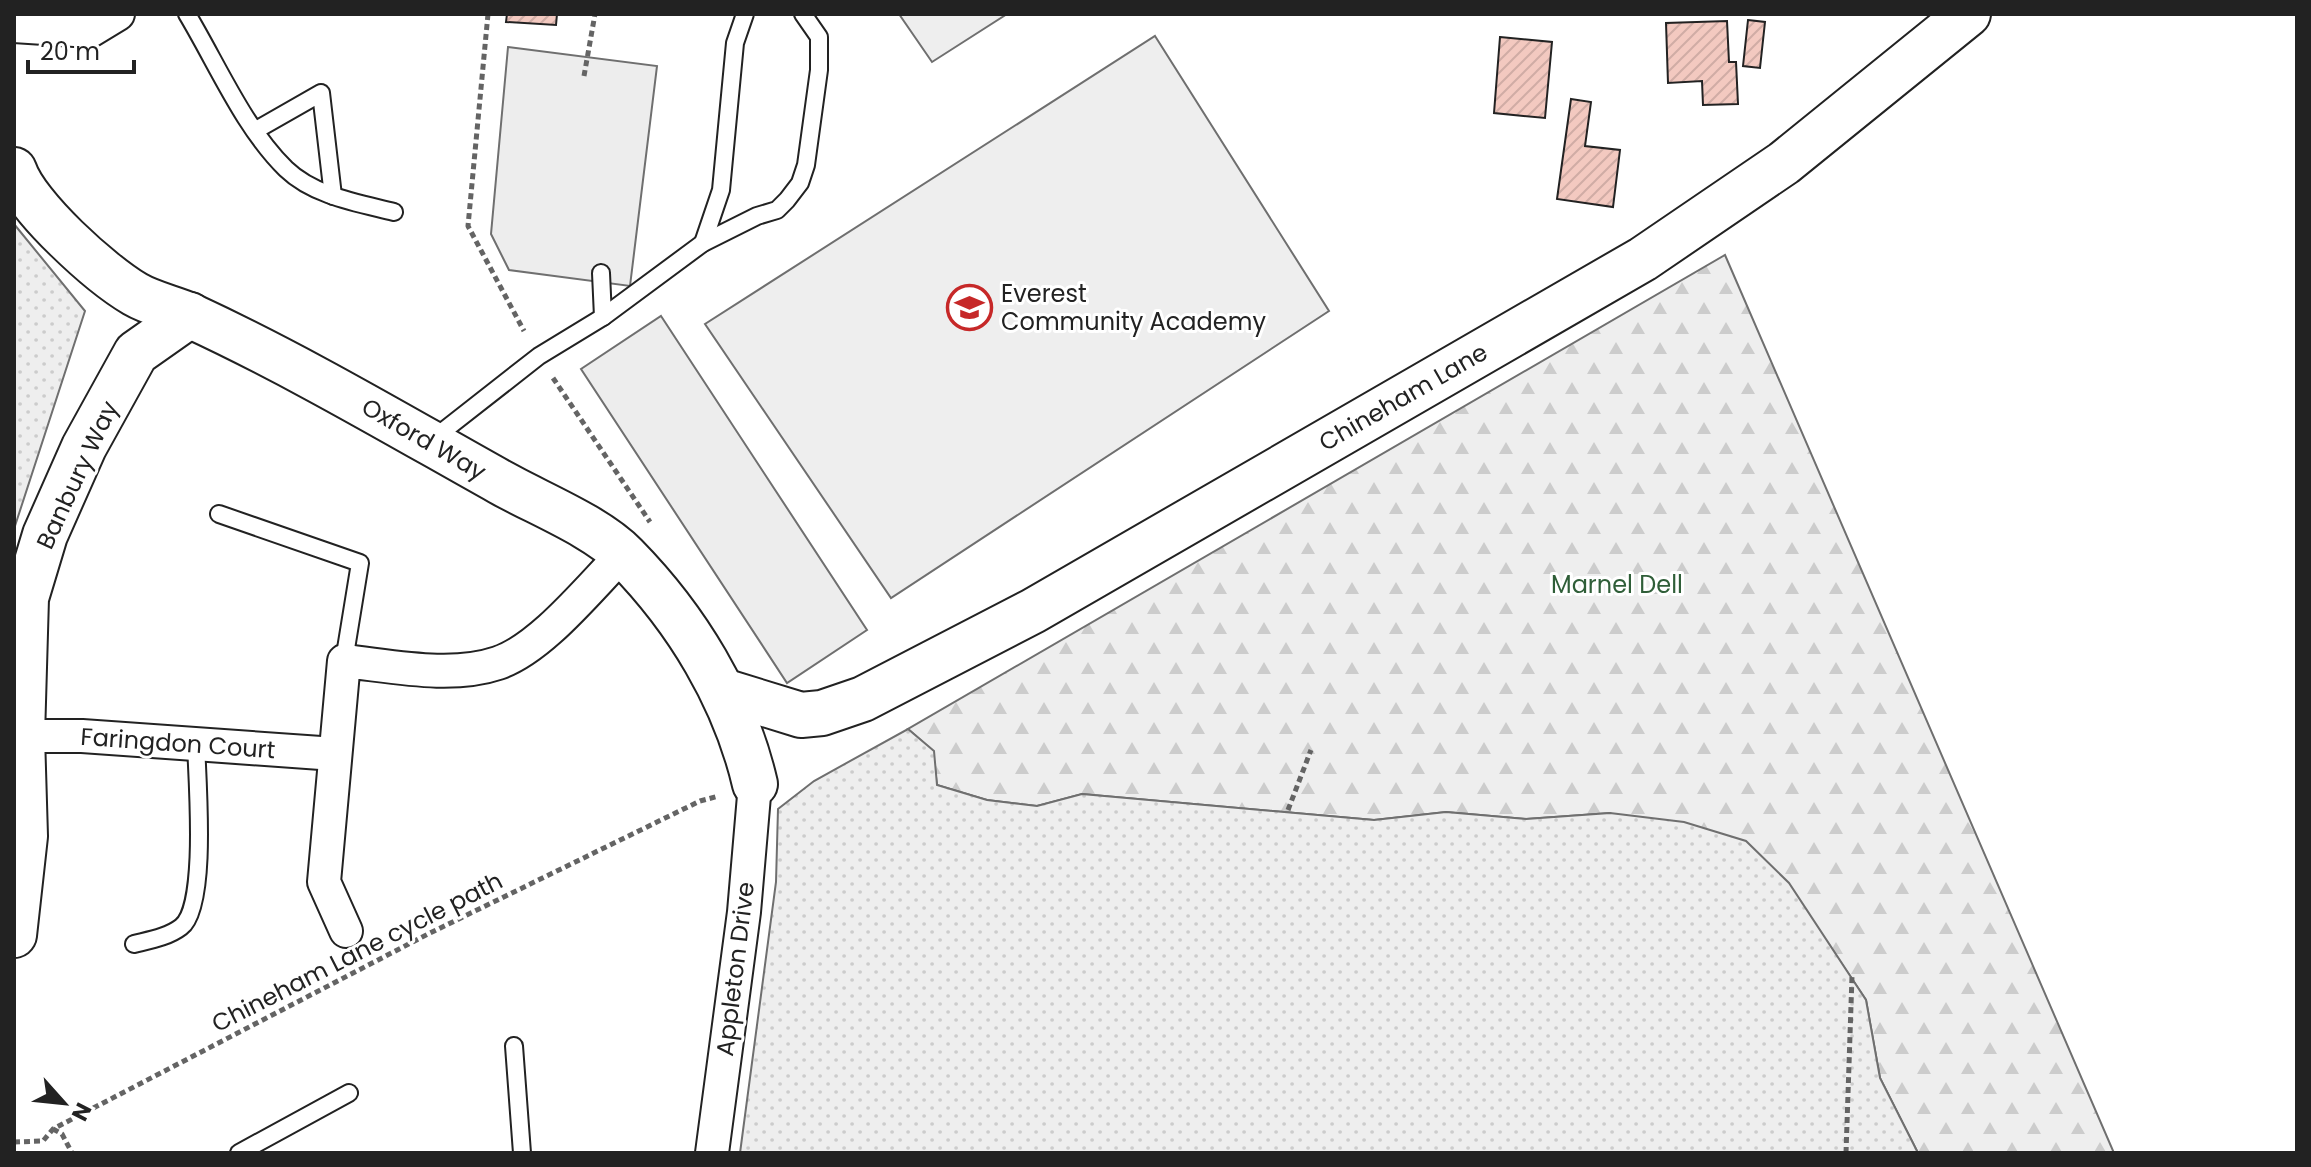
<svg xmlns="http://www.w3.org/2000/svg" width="2311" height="1167" font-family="Poppins,sans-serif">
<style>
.forest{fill:url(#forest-firs);stroke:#6f6f6f;stroke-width:2}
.park{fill:url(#park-dots);stroke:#6f6f6f;stroke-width:2}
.garden{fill:#eee;stroke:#6f6f6f;stroke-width:2}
.parking{fill:#ededed;stroke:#6f6f6f;stroke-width:2}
.building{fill:url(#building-hatch);stroke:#222;stroke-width:2}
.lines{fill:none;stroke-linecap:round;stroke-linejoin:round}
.lane-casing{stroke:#222;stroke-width:20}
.street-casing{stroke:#222;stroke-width:36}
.secondary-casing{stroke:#222;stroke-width:48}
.path{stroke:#646464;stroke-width:5;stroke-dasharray:6 4;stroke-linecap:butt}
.lane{stroke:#fff;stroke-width:16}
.street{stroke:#fff;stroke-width:32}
.secondary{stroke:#fff;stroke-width:44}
.labels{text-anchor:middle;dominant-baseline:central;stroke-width:6;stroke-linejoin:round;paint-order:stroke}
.poi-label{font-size:24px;fill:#222;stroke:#fff;text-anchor:start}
.street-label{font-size:24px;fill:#222;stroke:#fff}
.park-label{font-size:24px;fill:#2f5e38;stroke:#fff}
</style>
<defs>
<pattern id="forest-firs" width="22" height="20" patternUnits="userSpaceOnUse" patternTransform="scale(2)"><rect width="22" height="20" fill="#eee"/><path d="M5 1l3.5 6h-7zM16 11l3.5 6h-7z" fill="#ccc"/></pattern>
<pattern id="park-dots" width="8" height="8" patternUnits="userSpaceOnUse" patternTransform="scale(2)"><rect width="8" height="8" fill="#eee"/><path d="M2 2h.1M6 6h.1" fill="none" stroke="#ccc" stroke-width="1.8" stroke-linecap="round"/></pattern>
<pattern id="building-hatch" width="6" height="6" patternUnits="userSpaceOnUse" patternTransform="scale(2)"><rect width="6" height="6" fill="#f3c9c0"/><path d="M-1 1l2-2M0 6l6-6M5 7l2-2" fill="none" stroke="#d0aca5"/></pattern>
</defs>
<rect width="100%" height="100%" fill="#fff"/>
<polygon class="forest" points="1725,255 2114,1153 1918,1153 1880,1078 1866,1000 1825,939 1610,813 1526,819 1446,812 1374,820 1082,794 1037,806 987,800 937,785 933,751 908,729"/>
<g class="park">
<polygon points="14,224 85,311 14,529"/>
<polygon points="908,729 934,751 937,785 987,800 1037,806 1082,794 1374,820 1446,812 1526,819 1610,813 1684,822 1746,841 1789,883 1866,1000 1880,1078 1918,1153 740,1153 776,882 778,809 814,781"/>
</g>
<g class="garden">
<polygon points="899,14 1007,14 932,62"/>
<polygon points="1155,36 1329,311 891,598 705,324"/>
</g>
<g class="parking">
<polygon points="508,47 657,66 630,286 509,270 491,234"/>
<polygon points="661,316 867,630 787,683 581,369"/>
</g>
<g class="building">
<polygon points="507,14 557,14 556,25 506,22"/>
<polygon points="1748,20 1765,22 1760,68 1743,66"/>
<polygon points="1727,21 1729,62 1736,62 1738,104 1703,105 1702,81 1668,83 1666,23"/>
<polygon points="1500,37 1552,42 1545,118 1494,113"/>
<polygon points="1571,99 1591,102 1585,146 1620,150 1613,207 1557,199"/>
</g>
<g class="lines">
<defs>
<g id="lane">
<path d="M187 14C217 64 244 128 286 169 314 196 358 203 394 212"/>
<polyline points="256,130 321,93 333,196"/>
<polyline points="703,243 721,190 735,43 745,14"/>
<polyline points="601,273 603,317"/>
<polyline points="433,439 539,356 603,317 703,243 757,216 777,210 787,200 800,183 806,165 819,70 819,37 803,14"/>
<polyline points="219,514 360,563 344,661"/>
<path d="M134 944C150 940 168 937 181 927 208 907 197 779 196 743"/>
<polyline points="514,1046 522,1153"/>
<polyline points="239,1153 349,1093"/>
</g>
<g id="street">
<polyline points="14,26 90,31 118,14"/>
<polyline points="22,736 82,736 335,754"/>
<path d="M346 931 324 882 344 661C392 666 451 679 498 663 542 648 590 587 623 554"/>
<polyline points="712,1153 744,912 755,784"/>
</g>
<g id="secondary">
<path d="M14 170C26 207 101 274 135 294 152 304 173 308 191 316 297 365 398 425 500 482 537 503 596 526 625 556 687 619 735 698 755 784"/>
<polyline points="723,691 801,715 822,713 863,699 1033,611 1643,259 1784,163 1968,14"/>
<polyline points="14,935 25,836 22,736 26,598 45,535 84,447 136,353 190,315"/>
</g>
</defs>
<use href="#lane" class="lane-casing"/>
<use href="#street" class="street-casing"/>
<use href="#secondary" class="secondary-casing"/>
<g class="path">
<polyline points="488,14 468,226 524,331"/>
<polyline points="584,76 595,14"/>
<polyline points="553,378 650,522"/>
<polyline points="1288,810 1311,750"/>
<polyline points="53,1129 62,1134 72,1153"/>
<polyline points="14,1142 43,1141 53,1129 428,934 700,801 719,796"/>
<polyline points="1846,1153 1852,976"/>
</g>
<use href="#lane" class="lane"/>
<use href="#street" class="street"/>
<use href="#secondary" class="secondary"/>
</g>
<defs>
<symbol id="school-ring" viewBox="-11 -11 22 22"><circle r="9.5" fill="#fff" stroke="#c62828" stroke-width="1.5"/><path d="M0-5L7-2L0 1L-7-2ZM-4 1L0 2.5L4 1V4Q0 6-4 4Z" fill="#c62828"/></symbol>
</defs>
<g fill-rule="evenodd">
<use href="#school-ring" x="944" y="282" width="51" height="51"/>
</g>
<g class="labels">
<g class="poi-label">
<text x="1001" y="293">Everest<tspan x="1001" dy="28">Community Academy</tspan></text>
</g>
<g class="street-label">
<text transform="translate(1403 397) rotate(-30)">Chineham Lane</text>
<text transform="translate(424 439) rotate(30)">Oxford Way</text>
<text transform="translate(77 475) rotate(-65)">Banbury Way</text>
<text transform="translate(178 743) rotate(4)">Faringdon Court</text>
<text transform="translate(357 952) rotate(-27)">Chineham Lane cycle path</text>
<text transform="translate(735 969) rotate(-83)">Appleton Drive</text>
</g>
<g class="park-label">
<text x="1617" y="584">Marnel Dell</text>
</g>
</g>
<rect width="2311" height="1167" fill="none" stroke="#222222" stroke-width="32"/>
<g transform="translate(64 1103) rotate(117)" stroke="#ffffff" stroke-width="6" paint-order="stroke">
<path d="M0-6L14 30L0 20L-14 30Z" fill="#222222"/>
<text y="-12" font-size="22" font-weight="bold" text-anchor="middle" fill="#222222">N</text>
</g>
<path d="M28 60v12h106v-12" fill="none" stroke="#222222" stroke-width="4"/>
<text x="40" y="60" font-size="24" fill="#222222" stroke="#ffffff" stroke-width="6" paint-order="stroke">20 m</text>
</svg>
